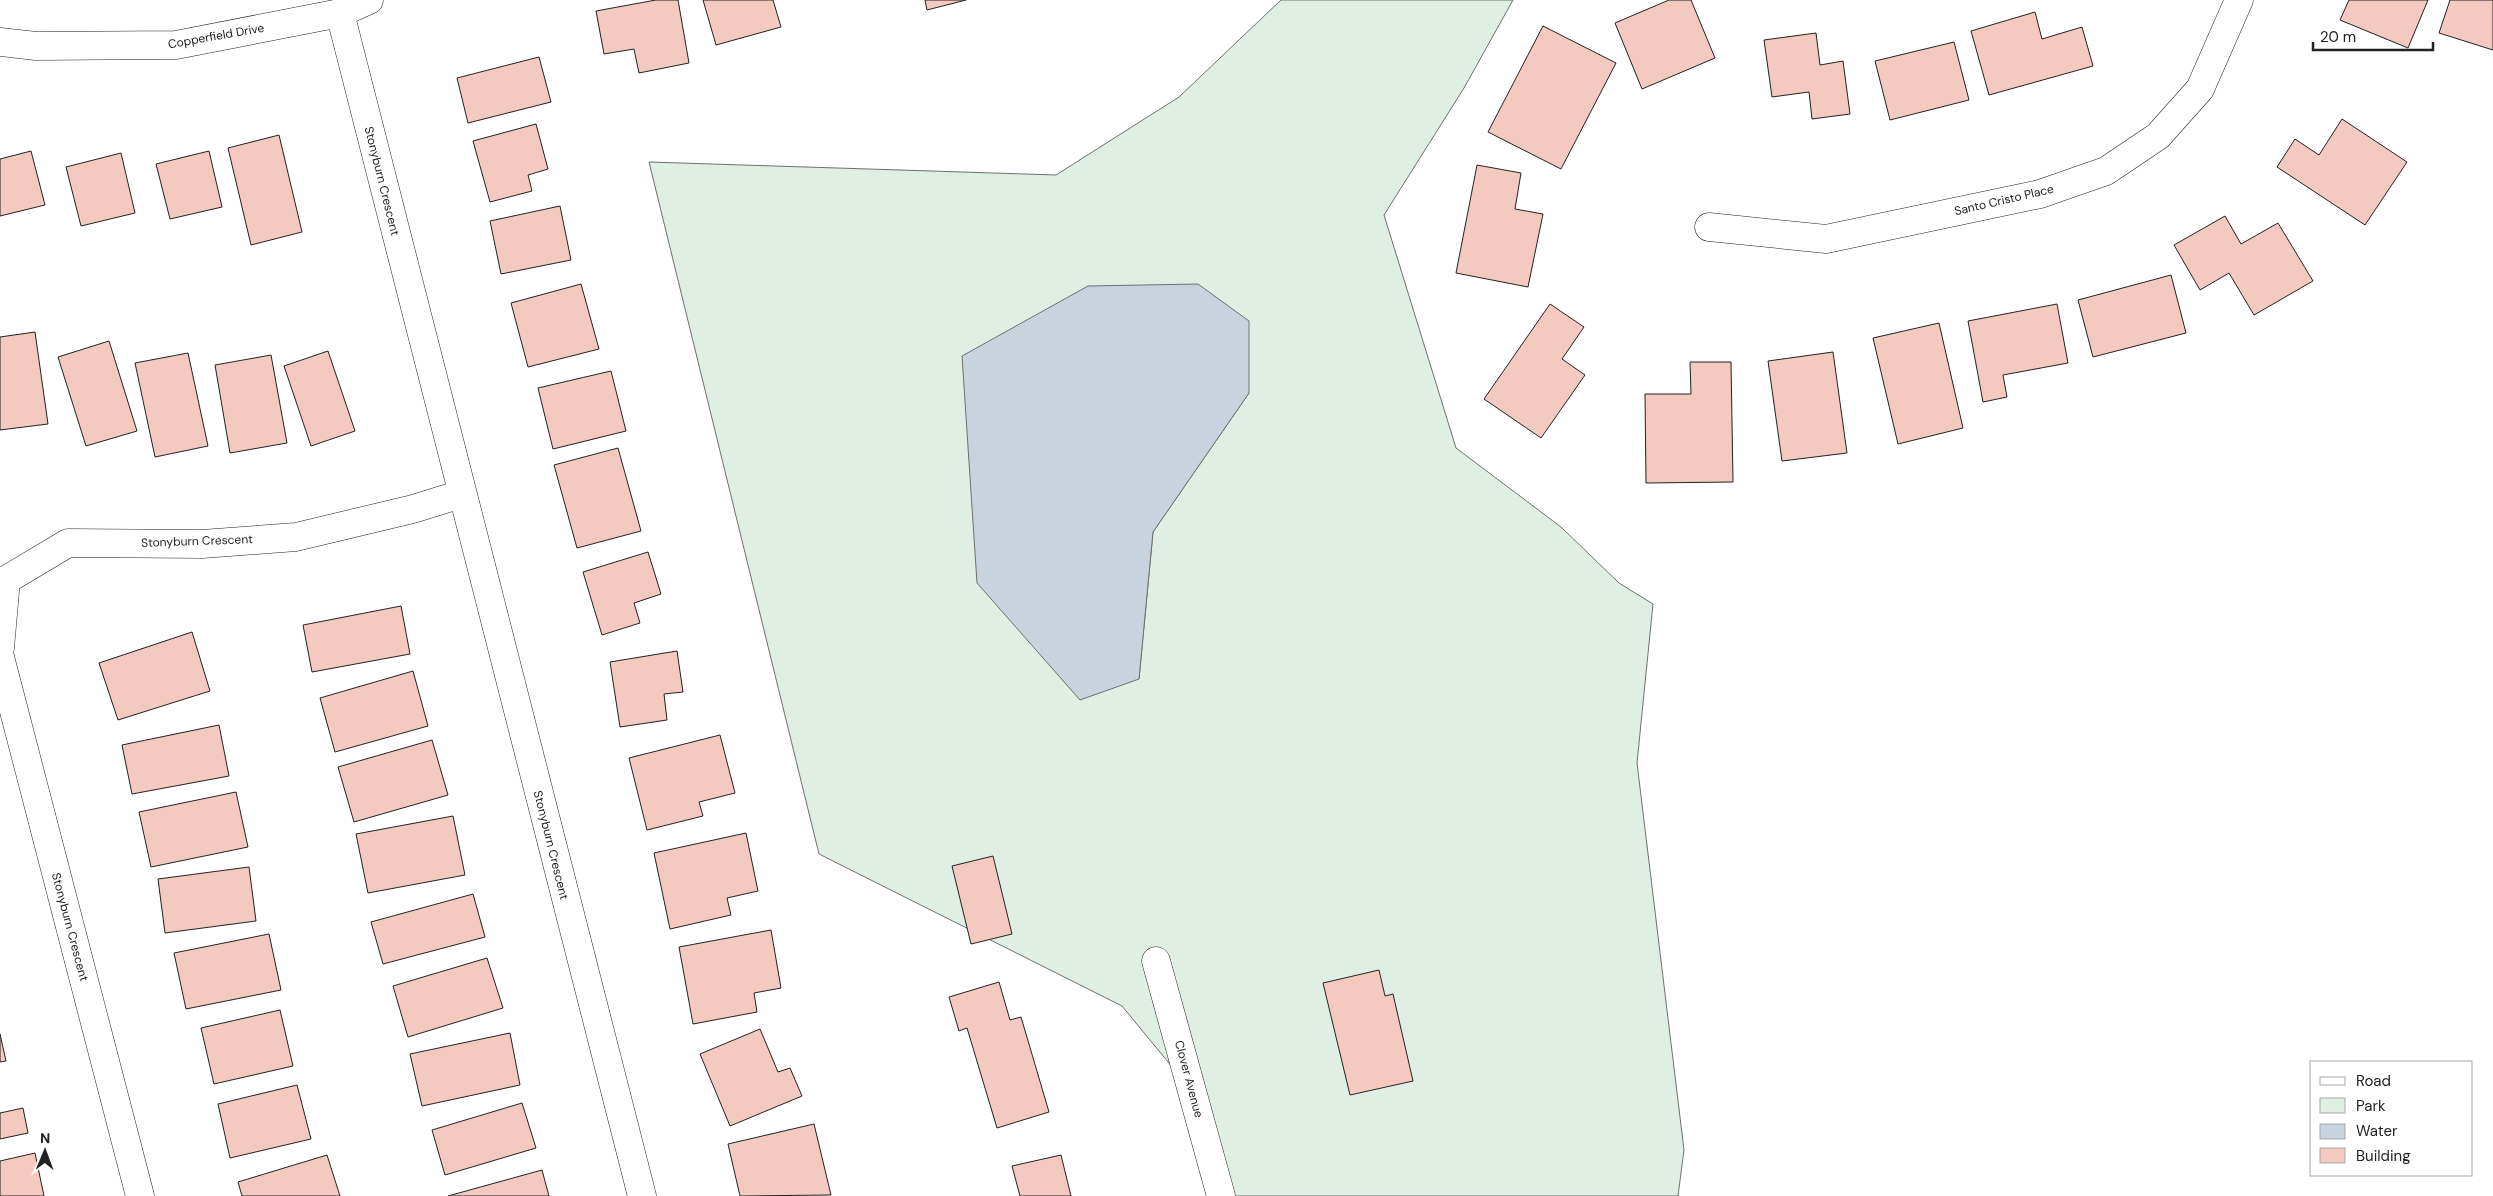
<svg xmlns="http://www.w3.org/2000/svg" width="2493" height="1196" font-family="'DM Sans',sans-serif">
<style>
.green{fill:#e0efe3;stroke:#6f6f6f;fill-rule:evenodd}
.water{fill:#c7d3dd;stroke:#6f6f6f}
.building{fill:#f3c9c0;stroke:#222}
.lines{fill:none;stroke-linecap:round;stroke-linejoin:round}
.street-casing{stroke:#222;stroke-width:29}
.street{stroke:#fff;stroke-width:28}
.labels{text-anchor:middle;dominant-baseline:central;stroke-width:4;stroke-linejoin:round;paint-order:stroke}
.street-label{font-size:12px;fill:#222;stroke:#fff}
</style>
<rect width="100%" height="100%" fill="#fff"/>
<path class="green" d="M1281 0H1513L1464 88 1384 215 1456 448 1561 527 1619 583 1653 604 1637 763 1684 1150 1678 1196H1229L1173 1068 1122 1006 819 854 649 162 1056 175 1179 97ZM1088 286 1249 393 1153 532 1139 679Z"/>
<polygon class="water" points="1198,284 1249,321 1249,393 1153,532 1139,679 1080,700 977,583 962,356 1088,286"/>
<g class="building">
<polygon points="656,0 678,0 689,63 639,73 634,49 604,54 596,11"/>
<polygon points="703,0 773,0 781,27 716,45"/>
<polygon points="925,0 966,0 927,10"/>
<polygon points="1669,0 1691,0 1715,58 1642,89 1615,23"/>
<polygon points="2349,0 2428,0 2408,48 2340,20"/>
<polygon points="2450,0 2493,0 2493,50 2439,33"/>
<polygon points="2035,12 2042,39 2082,27 2093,66 1989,95 1971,31"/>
<polygon points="1543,26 1616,63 1561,169 1488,132"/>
<polygon points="1816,33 1820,65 1843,61 1850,114 1812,119 1809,92 1772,97 1764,40"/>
<polygon points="1954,42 1969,100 1890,120 1875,61"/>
<polygon points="539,57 551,102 468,123 457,78"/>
<polygon points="2342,119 2407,162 2365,225 2277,167 2295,139 2319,155"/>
<polygon points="536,124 548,169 528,175 532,191 490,202 473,141"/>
<polygon points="279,135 302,232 251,245 228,148"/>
<polygon points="31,151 45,205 0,216 0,159"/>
<polygon points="209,151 222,207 170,219 156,164"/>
<polygon points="121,153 135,213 81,226 66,167"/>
<polygon points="1477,165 1521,173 1515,209 1543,214 1528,287 1456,273"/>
<polygon points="560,206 571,260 501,274 490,221"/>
<polygon points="2225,216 2241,244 2278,223 2313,281 2254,315 2229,273 2200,290 2174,245"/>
<polygon points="2171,275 2186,333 2093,357 2078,300"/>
<polygon points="581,284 599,349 528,367 511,303"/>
<polygon points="1550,304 1584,327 1562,359 1585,375 1541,438 1484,399"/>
<polygon points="2057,304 2068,363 2003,375 2007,397 1983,402 1968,321"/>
<polygon points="1939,323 1963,428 1898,444 1873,338"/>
<polygon points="35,332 48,424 0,430 0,337"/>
<polygon points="109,341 137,431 86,446 58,357"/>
<polygon points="328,351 355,431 311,446 284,366"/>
<polygon points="1833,352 1847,453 1782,461 1768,361"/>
<polygon points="188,353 208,446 155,457 135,363"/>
<polygon points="271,355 287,443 230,453 215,365"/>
<polygon points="1690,362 1731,362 1733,482 1646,483 1645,394 1691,394"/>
<polygon points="611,371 626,431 553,449 538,388"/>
<polygon points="618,448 641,531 577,548 554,465"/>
<polygon points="648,552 661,594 634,603 640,623 602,635 583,572"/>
<polygon points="401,606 410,654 312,672 303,625"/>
<polygon points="192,632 210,691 118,720 99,663"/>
<polygon points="677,651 683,692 664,694 667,720 620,727 610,662"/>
<polygon points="413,671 428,726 335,752 320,698"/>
<polygon points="219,725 229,776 132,794 122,745"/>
<polygon points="720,735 735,793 699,802 703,816 647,830 629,758"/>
<polygon points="432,740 448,795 354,822 338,767"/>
<polygon points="236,792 248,847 151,867 139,812"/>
<polygon points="453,816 465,875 368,893 356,834"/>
<polygon points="746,833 758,891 727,898 731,915 670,929 654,853"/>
<polygon points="993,856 1012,934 971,944 952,866"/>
<polygon points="249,867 256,921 165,933 158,879"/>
<polygon points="473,894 485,937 383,964 371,922"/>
<polygon points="771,930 781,988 754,993 757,1012 693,1024 679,947"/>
<polygon points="269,934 281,990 186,1009 174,953"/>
<polygon points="487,958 503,1008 408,1037 393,986"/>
<polygon points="1379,970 1385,996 1393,994 1413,1081 1350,1095 1323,983"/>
<polygon points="999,982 1010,1020 1021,1017 1049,1112 997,1128 967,1028 959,1031 949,997"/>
<polygon points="280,1010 293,1066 214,1084 201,1028"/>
<polygon points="760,1029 778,1072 790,1068 802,1096 730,1126 700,1054"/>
<polygon points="510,1033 520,1085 422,1106 410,1054"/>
<polygon points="0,1034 6,1061 0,1062"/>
<polygon points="297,1085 311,1139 230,1158 218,1104"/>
<polygon points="522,1103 536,1148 445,1175 432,1130"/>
<polygon points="23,1108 28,1133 0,1139 0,1113"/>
<polygon points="814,1124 831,1195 740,1196 728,1144"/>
<polygon points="35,1153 44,1196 0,1196 0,1161"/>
<polygon points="327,1155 340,1196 242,1196 238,1182"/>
<polygon points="1061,1155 1071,1196 1020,1196 1012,1166"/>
<polygon points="542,1170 549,1196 448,1196"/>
</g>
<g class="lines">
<defs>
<g id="street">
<polyline points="340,13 642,1196"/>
<polyline points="0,42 36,46 176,45 340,13 369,0"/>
<polyline points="1709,227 1826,239 2040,194 2106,171 2158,136 2200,89 2239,0"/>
<polyline points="0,648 6,580 68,543 202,544 296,537 413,509 461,494"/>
<polyline points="0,657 140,1196"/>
<polyline points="1156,961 1221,1196"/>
</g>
</defs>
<use href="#street" class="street-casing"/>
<use href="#street" class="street"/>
</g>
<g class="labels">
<g class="street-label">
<text transform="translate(216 36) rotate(-10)">Copperfield Drive</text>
<text transform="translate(382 181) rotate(76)">Stonyburn Crescent</text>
<text transform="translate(2004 200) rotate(-13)">Santo Cristo Place</text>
<text transform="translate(197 541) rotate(-2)">Stonyburn Crescent</text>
<text transform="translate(551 845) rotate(76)">Stonyburn Crescent</text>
<text transform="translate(70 927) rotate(75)">Stonyburn Crescent</text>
<text transform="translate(1189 1079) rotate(75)">Clover Avenue</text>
</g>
</g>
<rect x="2310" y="1061" width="162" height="115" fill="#ffffff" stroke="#a7a7a7"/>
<rect x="2320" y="1077" width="25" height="8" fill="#ffffff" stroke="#a7a7a7"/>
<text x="2356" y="1086" font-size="15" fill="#222222">Road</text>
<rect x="2320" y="1098" width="25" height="15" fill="#e0efe3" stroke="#a7a7a7"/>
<text x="2356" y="1111" font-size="15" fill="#222222">Park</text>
<rect x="2320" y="1124" width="25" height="15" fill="#c7d3dd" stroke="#a7a7a7"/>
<text x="2356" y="1136" font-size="15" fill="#222222">Water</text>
<rect x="2320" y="1148" width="25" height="15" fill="#f3c9c0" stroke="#a7a7a7"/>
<text x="2356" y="1161" font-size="15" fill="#222222">Building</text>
<g transform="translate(45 1151) rotate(1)" stroke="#ffffff" stroke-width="4" paint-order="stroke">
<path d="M0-4L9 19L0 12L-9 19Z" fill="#222222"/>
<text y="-8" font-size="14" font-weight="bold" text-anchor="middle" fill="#222222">N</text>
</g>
<path d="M2313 42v8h120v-8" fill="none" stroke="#222222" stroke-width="2.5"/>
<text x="2320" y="42" font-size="15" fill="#222222" stroke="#ffffff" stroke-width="4" paint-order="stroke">20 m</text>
</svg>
